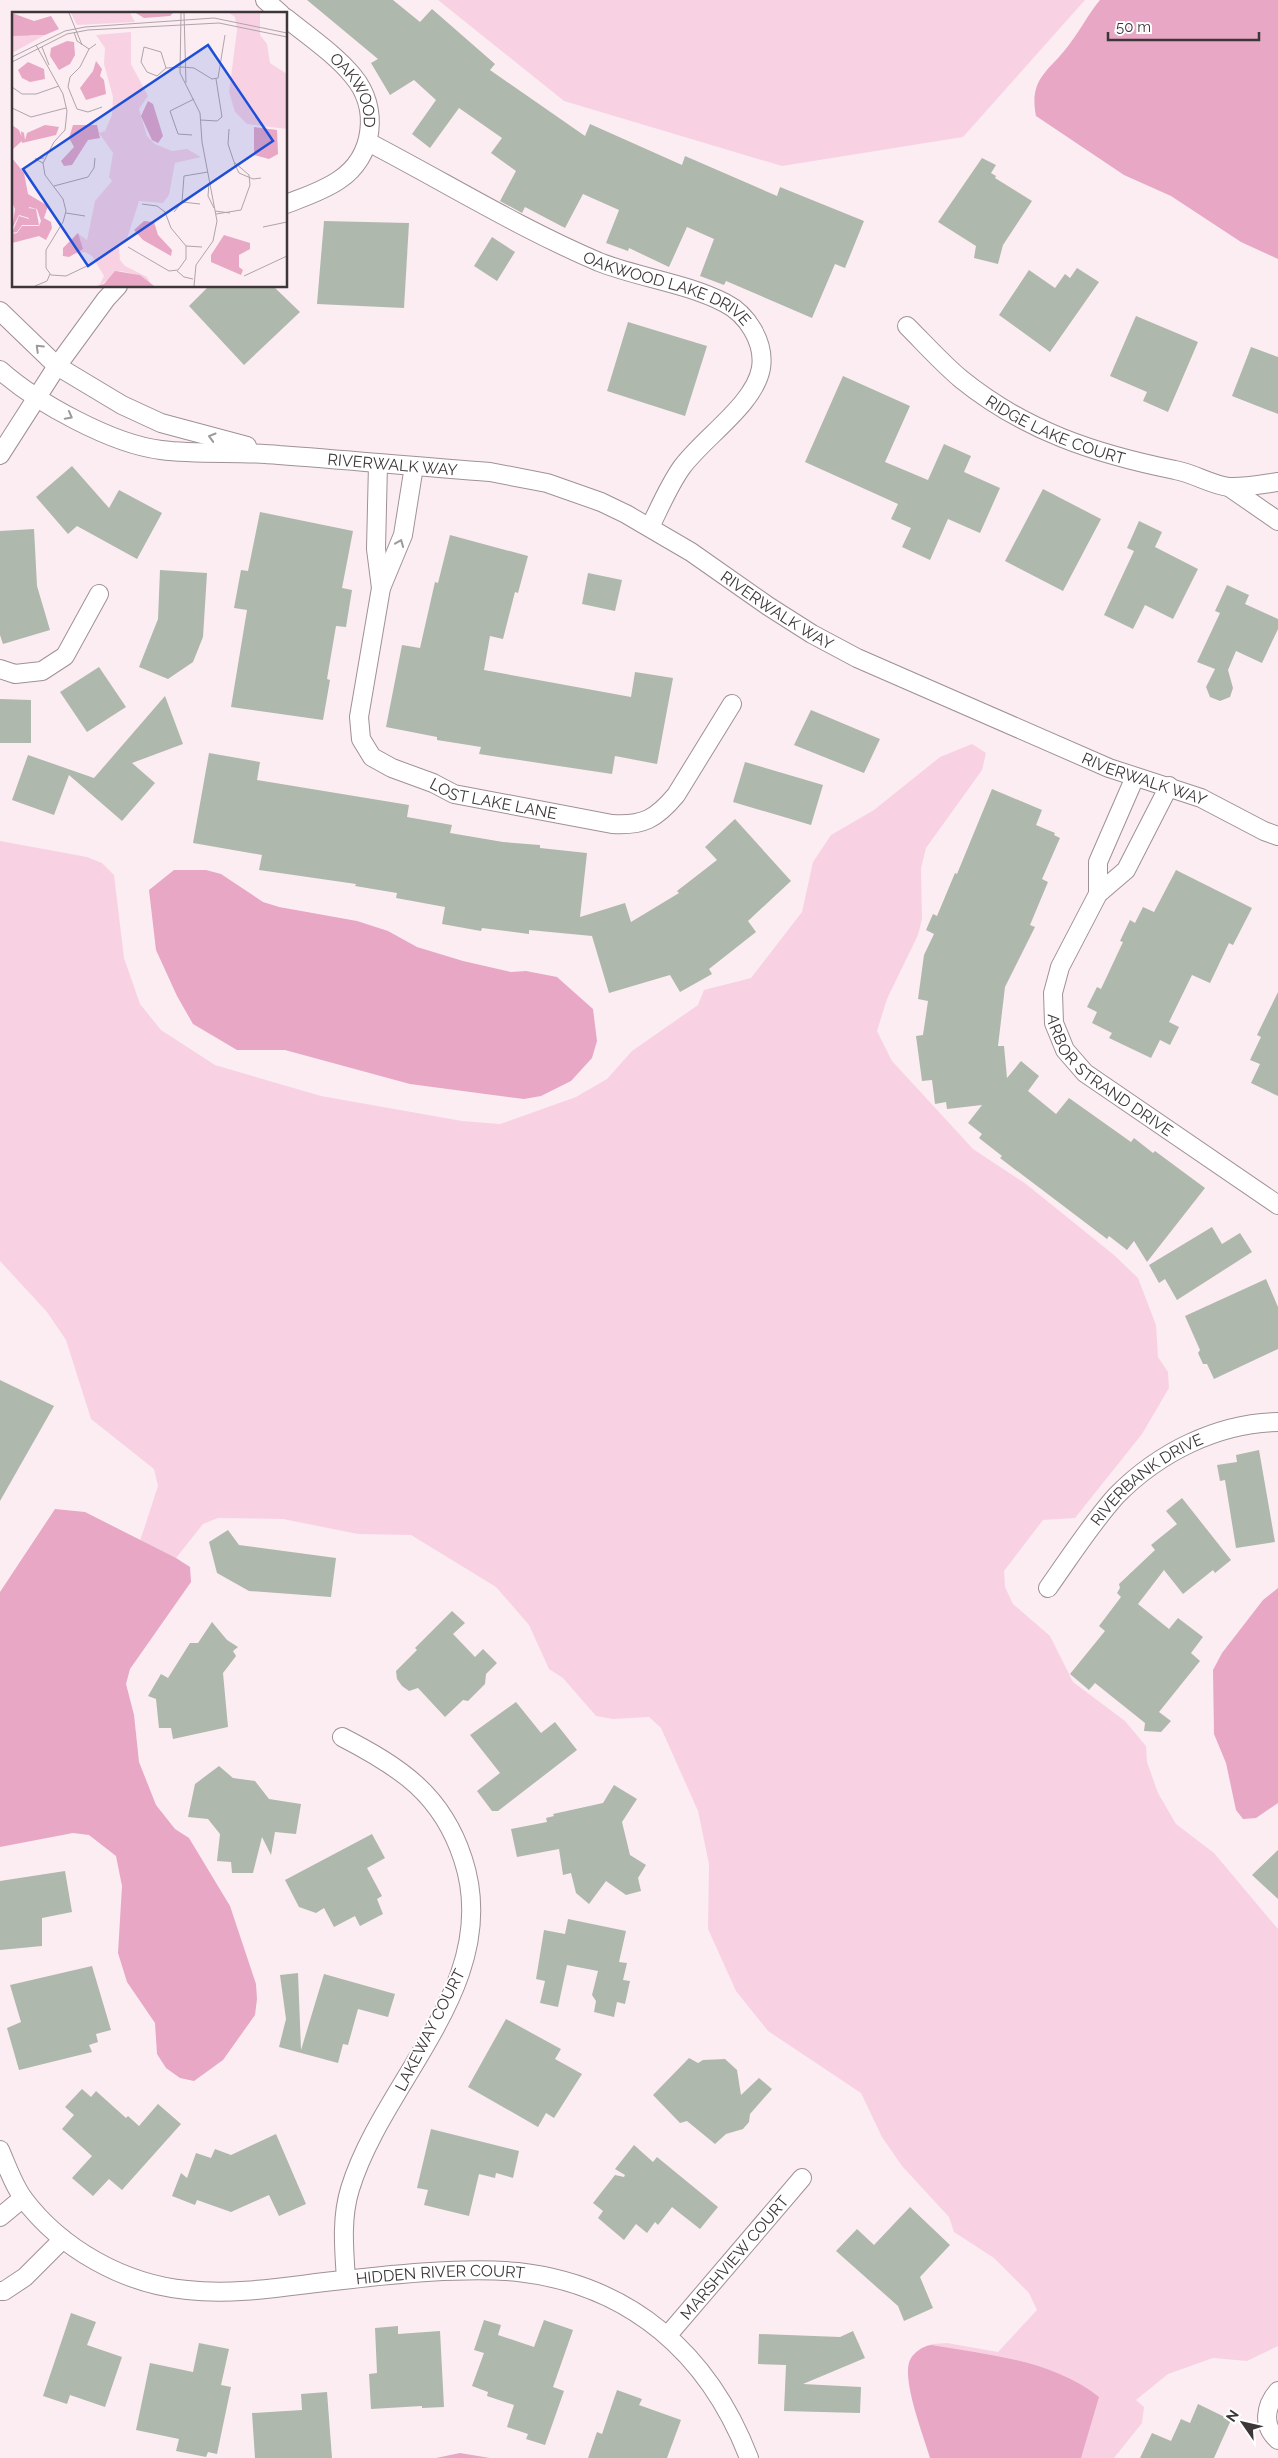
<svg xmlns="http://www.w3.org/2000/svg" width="1278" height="2458" font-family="Raleway,sans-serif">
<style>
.green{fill:#f8d2e3}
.water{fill:#e7a7c5}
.building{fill:#afb8ac}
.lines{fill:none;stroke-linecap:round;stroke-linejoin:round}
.street-casing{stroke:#9f9197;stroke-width:20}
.street{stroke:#fff;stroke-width:18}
.oneway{stroke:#9e9a9c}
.labels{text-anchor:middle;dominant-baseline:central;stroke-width:4;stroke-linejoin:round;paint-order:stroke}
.street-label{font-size:16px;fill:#3c3639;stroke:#fff}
.inset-road{fill:none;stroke:#afa4a9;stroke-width:1}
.view{fill:#1d4ed8;fill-opacity:0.15;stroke:#1d4ed8;stroke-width:2.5}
.inset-edge{fill:none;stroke:#3c3639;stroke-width:2.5}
</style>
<rect width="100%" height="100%" fill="#fcedf3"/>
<g class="green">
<polygon points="438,0 1085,0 963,137 782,166 564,101"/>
<polygon points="972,744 986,753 982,770 926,848 921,868 922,919 918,935 887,999 877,1031 892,1061 973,1149 1026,1184 1114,1255 1138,1278 1156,1325 1158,1357 1168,1372 1169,1388 1142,1434 1075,1518 1043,1520 1004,1571 1005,1587 1013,1604 1050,1636 1073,1682 1125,1721 1146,1746 1147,1762 1158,1793 1176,1824 1214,1853 1278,1929 1278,2346 1247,2361 1213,2358 1168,2374 1136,2400 1144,2407 1142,2423 1114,2458 941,2458 920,2354 932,2344 947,2343 998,2352 1037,2310 1029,2293 994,2258 954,2232 949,2217 902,2166 882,2137 861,2093 768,2031 736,1991 708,1929 709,1864 698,1811 661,1728 649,1717 613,1719 596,1716 563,1678 549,1669 529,1625 496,1587 411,1535 358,1534 283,1519 218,1518 203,1524 176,1558 140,1541 158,1486 154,1469 91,1419 66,1340 47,1312 0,1261 0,841 87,857 102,863 114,875 124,958 140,1004 161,1030 215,1065 321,1096 462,1121 500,1124 576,1097 607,1079 632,1051 698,1005 704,990 751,978 802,912 813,862 831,835 874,810 940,757"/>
</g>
<g class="water">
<path d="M1100 0H1278V259L1241 242 1171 196 1124 175 1036 116C1028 76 1052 70 1071 42 1081 29 1089 13 1100 0Z"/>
<polygon points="174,870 206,870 221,874 263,902 279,907 357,921 388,931 417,947 463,961 511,972 526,971 557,977 593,1009 597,1041 592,1058 571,1081 541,1096 524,1099 410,1084 285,1050 237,1050 193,1024 177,996 156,950 149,890"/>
<polygon points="55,1509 85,1512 176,1558 190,1567 191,1582 130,1669 126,1684 134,1715 139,1762 156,1805 175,1829 189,1838 230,1906 256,1984 257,1999 255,2015 223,2060 194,2081 180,2078 166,2068 157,2054 155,2023 127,1982 118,1953 122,1886 116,1856 89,1835 73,1833 0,1847 0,1592"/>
<polygon points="1278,1588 1278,1803 1256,1818 1243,1819 1236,1810 1226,1763 1214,1734 1213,1670 1222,1653 1263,1600"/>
<path d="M931 2345C989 2355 1052 2360 1099 2397L1081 2458H930C924 2437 901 2379 910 2360 914 2352 923 2346 931 2345Z"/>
<polygon points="460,2453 490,2458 436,2458"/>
</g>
<g class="building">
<polygon points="307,0 393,0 420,22 432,9 495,64 490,70 585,136 590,124 682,165 685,156 777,196 780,187 864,221 845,268 835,264 812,318 726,281 724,285 700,276 714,239 687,227 669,267 629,248 628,251 606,243 619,210 583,194 565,228 525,207 522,213 500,201 516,171 491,153 502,138 459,108 430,148 412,134 436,100 414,80 390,95 371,63 378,59"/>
<polygon points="982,158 996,165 991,173 996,176 995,178 1032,201 1003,245 998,264 974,258 976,246 938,222"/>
<polygon points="324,221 409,223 404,308 317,304"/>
<polygon points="492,237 515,252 497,281 474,266"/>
<polygon points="1077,268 1099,282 1050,352 999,315 1029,270 1055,288 1065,274 1070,278"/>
<polygon points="209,286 273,286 300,312 244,365 189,306"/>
<polygon points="1136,316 1198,342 1168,412 1143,401 1147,392 1110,376"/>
<polygon points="628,322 707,346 685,416 607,391"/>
<polygon points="1251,347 1278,357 1278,414 1232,396"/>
<polygon points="843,376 910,406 885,462 928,480 944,444 971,456 964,472 1000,488 980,533 948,519 930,560 902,547 911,528 891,519 898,504 805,462"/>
<polygon points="72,466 109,508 119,490 162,513 137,559 77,526 68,534 36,497"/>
<polygon points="1043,489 1101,519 1063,591 1005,561"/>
<polygon points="260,512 353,531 342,588 352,590 346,627 336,626 327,679 330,680 323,720 231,707 247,610 234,608 241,570 248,571"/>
<polygon points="1139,521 1162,532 1155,547 1198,569 1173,619 1145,605 1133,629 1104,615 1134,551 1127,548"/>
<polygon points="34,529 37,586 50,630 3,644 0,635 0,531"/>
<polygon points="450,535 528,556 518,593 515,592 503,639 490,636 484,670 631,697 635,672 673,678 657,764 615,756 612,774 479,754 481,747 437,740 437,737 386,727 402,645 420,648 435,582 438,583"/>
<polygon points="160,570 207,573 203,637 193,662 168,679 139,667 158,619"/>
<polygon points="588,573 622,580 615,611 582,604"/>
<polygon points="1227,585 1249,595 1245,604 1278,619 1278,629 1262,663 1236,651 1228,670 1233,688 1230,697 1220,701 1210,697 1206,687 1215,669 1197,662 1220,613 1215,611"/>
<polygon points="99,667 126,707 87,732 60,692"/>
<polygon points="165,696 183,744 132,763 155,783 122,821 69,775 54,815 12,800 28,755 94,778"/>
<polygon points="0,699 31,700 31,743 0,743"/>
<polygon points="811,710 880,739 864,773 794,745"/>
<polygon points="209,753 260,762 257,780 409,805 407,817 452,825 450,833 503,842 540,845 540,848 587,853 580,917 625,903 631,922 679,893 677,891 717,860 705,847 735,819 791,881 748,921 756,932 709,969 712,974 680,992 670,975 609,993 592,936 529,930 529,934 482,928 481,931 442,924 445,907 396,898 397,893 355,886 356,884 259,870 262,855 193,843"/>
<polygon points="745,762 823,785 811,825 733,802"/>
<polygon points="992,789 1042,810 1036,825 1055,833 1054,835 1060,838 1042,879 1048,882 1030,925 1035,927 1005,987 998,1046 1004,1046 1007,1078 1021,1061 1039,1076 1028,1091 1056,1114 1069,1098 1131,1142 1134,1138 1153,1153 1155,1151 1205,1188 1147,1262 1134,1241 1127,1250 1109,1236 1107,1239 1000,1158 1002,1156 979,1138 982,1134 968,1123 982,1105 947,1109 946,1102 935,1104 932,1080 922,1081 916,1036 923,1035 928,1001 918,999 924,955 934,934 926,930 933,914 937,916 955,873 957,874"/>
<polygon points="1176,870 1252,908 1233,945 1229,943 1210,983 1192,975 1169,1022 1179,1027 1170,1045 1160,1040 1151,1058 1109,1038 1112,1033 1092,1023 1097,1012 1087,1007 1097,987 1101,989 1123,942 1120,941 1130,920 1135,923 1143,907 1154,912"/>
<polygon points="1278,992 1278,1096 1251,1083 1260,1064 1250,1060 1261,1037 1257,1035"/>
<polygon points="1212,1227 1222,1244 1240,1233 1252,1252 1177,1300 1165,1279 1159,1283 1149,1265"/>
<polygon points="1266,1279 1278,1307 1278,1349 1214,1379 1207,1364 1203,1364 1198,1353 1200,1350 1185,1316"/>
<polygon points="0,1380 54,1406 0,1501"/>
<polygon points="1259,1450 1275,1542 1236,1548 1225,1480 1220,1481 1217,1465 1237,1462 1236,1455"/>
<polygon points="1182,1498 1231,1560 1215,1573 1213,1570 1183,1594 1164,1570 1138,1604 1169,1629 1178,1618 1203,1637 1191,1653 1200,1661 1159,1712 1171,1721 1161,1732 1144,1731 1145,1723 1095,1683 1089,1690 1070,1674 1105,1631 1099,1626 1121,1597 1117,1593 1120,1588 1119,1584 1155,1550 1151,1545 1177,1524 1166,1511"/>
<polygon points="228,1530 239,1545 336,1558 331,1597 249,1591 217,1573 209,1542"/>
<polygon points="452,1611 465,1623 453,1634 475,1657 483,1649 497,1663 486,1674 485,1684 468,1701 463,1700 445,1717 418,1688 409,1691 402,1686 397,1679 396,1671 417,1650 415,1648"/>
<polygon points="212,1622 227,1640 238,1647 233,1651 236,1656 223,1673 228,1727 173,1739 171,1728 159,1728 156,1699 148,1696 161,1674 168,1678 190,1643 198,1643"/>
<polygon points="516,1702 541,1733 555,1722 577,1750 498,1811 492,1811 477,1791 500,1773 470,1735"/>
<polygon points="219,1766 233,1778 255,1781 269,1799 301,1804 296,1834 275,1832 271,1855 262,1837 253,1873 232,1873 231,1862 217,1861 220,1834 208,1819 188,1817 195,1784"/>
<polygon points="614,1785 637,1799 622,1822 630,1855 646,1865 638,1878 641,1891 626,1895 606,1881 589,1904 576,1893 571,1873 563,1875 559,1849 517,1857 511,1829 547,1822 546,1818 554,1816 553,1814 603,1803"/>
<polygon points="372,1834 385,1858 367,1868 382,1896 377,1899 383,1914 360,1926 355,1916 334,1927 324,1908 316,1913 299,1907 285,1880"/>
<polygon points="1278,1850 1278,1899 1252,1875"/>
<polygon points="65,1871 72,1912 42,1918 42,1946 0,1950 0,1881"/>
<polygon points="568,1919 626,1931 619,1962 627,1963 623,1980 630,1981 625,2004 617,2002 614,2017 594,2012 596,2001 592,1995 598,1971 567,1965 558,2007 540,2003 545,1981 536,1979 544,1930 565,1934"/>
<polygon points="92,1966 111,2030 96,2034 98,2042 89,2045 92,2052 19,2070 7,2028 21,2022 10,1985"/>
<polygon points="298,1973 301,2050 324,1974 395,1994 388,2017 358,2009 348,2045 343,2044 338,2063 279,2047 286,2019 280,1975"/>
<polygon points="506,2019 561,2049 555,2059 582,2074 554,2118 546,2113 538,2127 468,2087"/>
<polygon points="689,2058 698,2063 703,2060 725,2059 737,2070 741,2095 759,2078 772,2089 750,2114 749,2122 743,2129 726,2134 715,2144 687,2121 680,2123 653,2095"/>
<polygon points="82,2089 91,2097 96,2091 126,2118 128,2116 139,2126 158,2104 181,2124 122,2190 109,2179 93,2196 72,2178 92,2156 62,2129 74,2115 65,2107"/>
<polygon points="431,2129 519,2151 513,2178 496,2173 495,2178 479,2174 469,2216 424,2205 428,2190 417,2188"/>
<polygon points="276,2134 306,2204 279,2216 269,2195 231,2212 197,2200 195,2205 172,2196 181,2173 187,2178 196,2153 211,2158 215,2149 231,2155"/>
<polygon points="634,2145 653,2162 657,2157 718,2207 700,2229 672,2207 658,2225 655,2222 647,2233 636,2224 624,2240 598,2218 603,2211 593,2203 615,2175 624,2177 625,2175 615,2169"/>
<polygon points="910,2207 950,2245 920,2277 933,2308 904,2321 898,2306 836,2251 857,2229 874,2245"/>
<polygon points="71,2313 96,2322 87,2345 122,2357 105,2407 70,2395 67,2404 43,2396"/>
<polygon points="484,2320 501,2325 498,2335 534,2347 544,2320 573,2330 553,2387 564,2391 545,2445 526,2439 528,2434 507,2427 514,2405 487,2396 488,2392 472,2386 484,2353 474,2350"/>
<polygon points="398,2326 398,2334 440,2331 444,2407 422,2408 422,2406 371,2409 369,2374 377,2373 375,2328"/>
<polygon points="853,2331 865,2358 803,2384 861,2387 860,2413 784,2411 786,2365 758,2364 759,2334 840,2337"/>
<polygon points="199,2343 229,2349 221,2385 231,2387 217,2454 208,2452 206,2457 176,2451 179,2439 136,2430 150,2363 193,2372"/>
<polygon points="617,2390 642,2399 639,2405 681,2420 667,2458 588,2458 597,2432 602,2434"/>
<polygon points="327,2392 332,2458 255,2458 252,2413 302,2410 301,2394"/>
<polygon points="1198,2404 1231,2420 1214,2458 1140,2458 1152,2433 1171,2441 1181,2419 1190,2423"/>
</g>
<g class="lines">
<defs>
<g id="street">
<polyline points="265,0 281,14"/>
<path id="s1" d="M286 18C308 36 335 54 353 76 380 108 374 157 339 180 323 191 304 197 286 204"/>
<path id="s2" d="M368 142C445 182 519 228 599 262 640 278 686 283 725 303 747 314 765 342 761 368 755 404 704 437 682 467 669 485 660 507 650 527"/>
<polyline points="0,311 57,366 122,405 161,423 247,446"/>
<path id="s3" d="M907 326C925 344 942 363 961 379 1025 431 1096 454 1175 470 1193 473 1211 485 1229 487 1244 488 1263 484 1278 482"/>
<path id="s4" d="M0 370C37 403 112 444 161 450 200 455 240 451 279 455 349 460 419 467 490 472L547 483 601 502 626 514 691 552 768 606 812 634 857 658 1109 768 1201 798 1264 831 1278 836"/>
<polyline points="0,455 57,366 106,299 118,286"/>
<polyline points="378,464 376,549 381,588"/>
<path id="s5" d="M414 466 403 535 381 588 359 717 361 739 372 757 392 768 433 783 454 794 612 824C643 826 656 819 676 795L732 704"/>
<polyline points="1229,487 1278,521"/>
<polyline points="0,669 15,674 42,671 65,656 99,594"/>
<path id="s6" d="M1169 786 1126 870 1098 894 1060 967 1053 993 1054 1023 1065 1050 1085 1073 1278 1205"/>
<polyline points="1098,894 1098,862 1135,777"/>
<path id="s7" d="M1048 1588C1070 1557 1091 1524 1116 1496 1158 1453 1217 1423 1278 1422"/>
<path d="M342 1737C400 1767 442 1794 463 1859 504 1983 383 2080 350 2189 341 2218 344 2249 346 2279"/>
<path id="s8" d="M0 2150C7 2166 13 2184 23 2198 61 2249 124 2284 187 2290 239 2296 292 2285 343 2280 396 2274 465 2267 518 2272 631 2285 709 2354 749 2458"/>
<polyline points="0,2217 23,2198"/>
<polyline points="0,2291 4,2291 25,2277 63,2239"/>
<path id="s9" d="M668 2335 802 2178"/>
<path d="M1278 2391C1265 2406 1262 2426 1278 2440"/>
</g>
</defs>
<use href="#street" class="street-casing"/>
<use href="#street" class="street"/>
</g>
<defs><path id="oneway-chevron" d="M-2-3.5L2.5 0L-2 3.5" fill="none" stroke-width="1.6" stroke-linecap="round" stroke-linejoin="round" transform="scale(1.25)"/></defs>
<g class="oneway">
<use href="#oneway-chevron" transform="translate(39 348) rotate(-136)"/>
<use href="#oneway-chevron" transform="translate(69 416) rotate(28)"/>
<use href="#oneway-chevron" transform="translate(212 437) rotate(-164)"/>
<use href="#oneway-chevron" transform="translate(400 543) rotate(-68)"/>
</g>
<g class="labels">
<g class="street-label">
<text stroke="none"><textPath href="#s1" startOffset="102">OAKWOOD</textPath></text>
<text stroke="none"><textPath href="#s2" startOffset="334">OAKWOOD LAKE DRIVE</textPath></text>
<text stroke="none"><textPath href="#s3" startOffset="184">RIDGE LAKE COURT</textPath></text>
<text stroke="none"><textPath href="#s4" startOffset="414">RIVERWALK WAY</textPath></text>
<text stroke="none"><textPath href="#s4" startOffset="834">RIVERWALK WAY</textPath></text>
<text stroke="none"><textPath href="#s4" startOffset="1239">RIVERWALK WAY</textPath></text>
<text stroke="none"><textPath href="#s5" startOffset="431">LOST LAKE LANE</textPath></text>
<text stroke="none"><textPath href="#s6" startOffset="348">ARBOR STRAND DRIVE</textPath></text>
<text stroke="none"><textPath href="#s7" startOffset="149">RIVERBANK DRIVE</textPath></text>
<text transform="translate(430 2030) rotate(-63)">LAKEWAY COURT</text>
<text stroke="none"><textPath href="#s9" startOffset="102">MARSHVIEW COURT</textPath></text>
<text stroke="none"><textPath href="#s8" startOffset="501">HIDDEN RIVER COURT</textPath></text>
</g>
</g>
<g transform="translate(12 12)">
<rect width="275" height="275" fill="#fcedf3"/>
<path d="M59 1H118L123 10 65 13ZM217 1H248V23L255 32 258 51 275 62V117L235 112 223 100 217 80 225 18 223 5ZM119 20V52L136 84 127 97 135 124 143 132 160 139 175 137 189 145 163 151 157 183 151 191 127 189 115 227 107 235 108 248 113 254 135 265 139 272 128 263 108 259 87 274 92 264 80 244 73 240 50 244 65 221 75 228 83 189 100 169 97 165 101 141 87 121 93 119 100 103 101 85 92 52 93 36 84 23ZM10 21 19 24 33 23 0 41V24Z" fill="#f8d2e3"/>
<path d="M0 1 22 9 39 4 47 17 33 23 0 24ZM124 1H161L158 4 132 6ZM55 29 62 30 63 43 58 52 47 58 38 44 39 36ZM84 49 90 57 88 64 92 68 94 82 74 88 68 76 81 59ZM16 50 32 57 33 67 18 70 10 66 6 58ZM136 89 141 92 151 124 146 131 140 128 129 104ZM0 113 7 118 11 128 0 138ZM33 113 47 115 44 123 10 131 9 119 12 121 13 128 15 121ZM61 113H85L88 126 76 128 60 153 52 154 49 149 62 135 57 126ZM242 115 265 118 266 142 257 147 242 143ZM0 146 12 161 16 182 36 194 32 206 39 210 40 216 34 228 27 224 0 231V222L5 221 10 214H27L29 209 25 197 17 195V206L7 203 0 217 3 197 0 190ZM16 196 24 197 27 213H10L5 220 0 221 7 204 17 207ZM132 209 142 210 146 223 160 238 159 244 131 228 122 218ZM66 221 71 237 57 245 51 244V236ZM212 223 238 231V237L227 243V255L231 258 229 263 199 250V243ZM103 259 128 263 142 274H85L92 272Z" fill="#e7a7c5"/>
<path class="inset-road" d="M57 1 70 33M169 1 168 61 188 101 190 130 205 209 201 229 184 253 182 274M172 1 174 71M62 20 65 29 77 37M84 32 77 37 68 55 58 65 56 75 65 97 76 100 90 95M24 33 51 82 55 99 53 118 42 130 31 151 33 163 51 187 54 199 51 210 34 238V256L39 263 54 264 77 253M30 35 37 53M0 45 53 19 73 15 202 6 275 21M0 50 55 22 76 18 207 11 275 25M145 64 154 56 171 55 182 56 200 67 206 66 213 23M145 64 135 60 129 50 132 35 149 40 154 56M0 75 10 82H24L47 74M0 96 19 105 54 96M189 108 205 109 210 105 204 67M180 123 166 122 158 99 182 87M31 151 23 147 32 146M222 151 227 161 241 167 249 166M197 171 196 184 202 196M42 174 76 165 82 156 83 146M170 190 188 192M203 199 218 201M162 200 170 190 172 164 196 160M54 201 73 204M204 202 229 198 238 173 237 163 222 150 216 132 217 117M251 215 275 210M174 234 190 235M116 235 157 259 166 258 174 247V234L159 216 153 200 145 194 130 192M165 259 172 265 181 267M232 264 275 244M23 274 35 269 38 262"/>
<path class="view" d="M196 33 261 129 76 254 11 157Z"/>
<rect width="275" height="275" class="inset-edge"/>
</g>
<g transform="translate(1243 2423) rotate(304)" stroke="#ffffff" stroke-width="4" paint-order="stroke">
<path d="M0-4L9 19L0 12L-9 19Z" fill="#3c3639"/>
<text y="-8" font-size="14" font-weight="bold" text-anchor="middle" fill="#3c3639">N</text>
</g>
<path d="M1108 32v8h151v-8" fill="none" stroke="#3c3639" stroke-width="2.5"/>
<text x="1116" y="32" font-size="15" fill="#3c3639" stroke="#ffffff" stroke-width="4" paint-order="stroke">50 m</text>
</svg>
